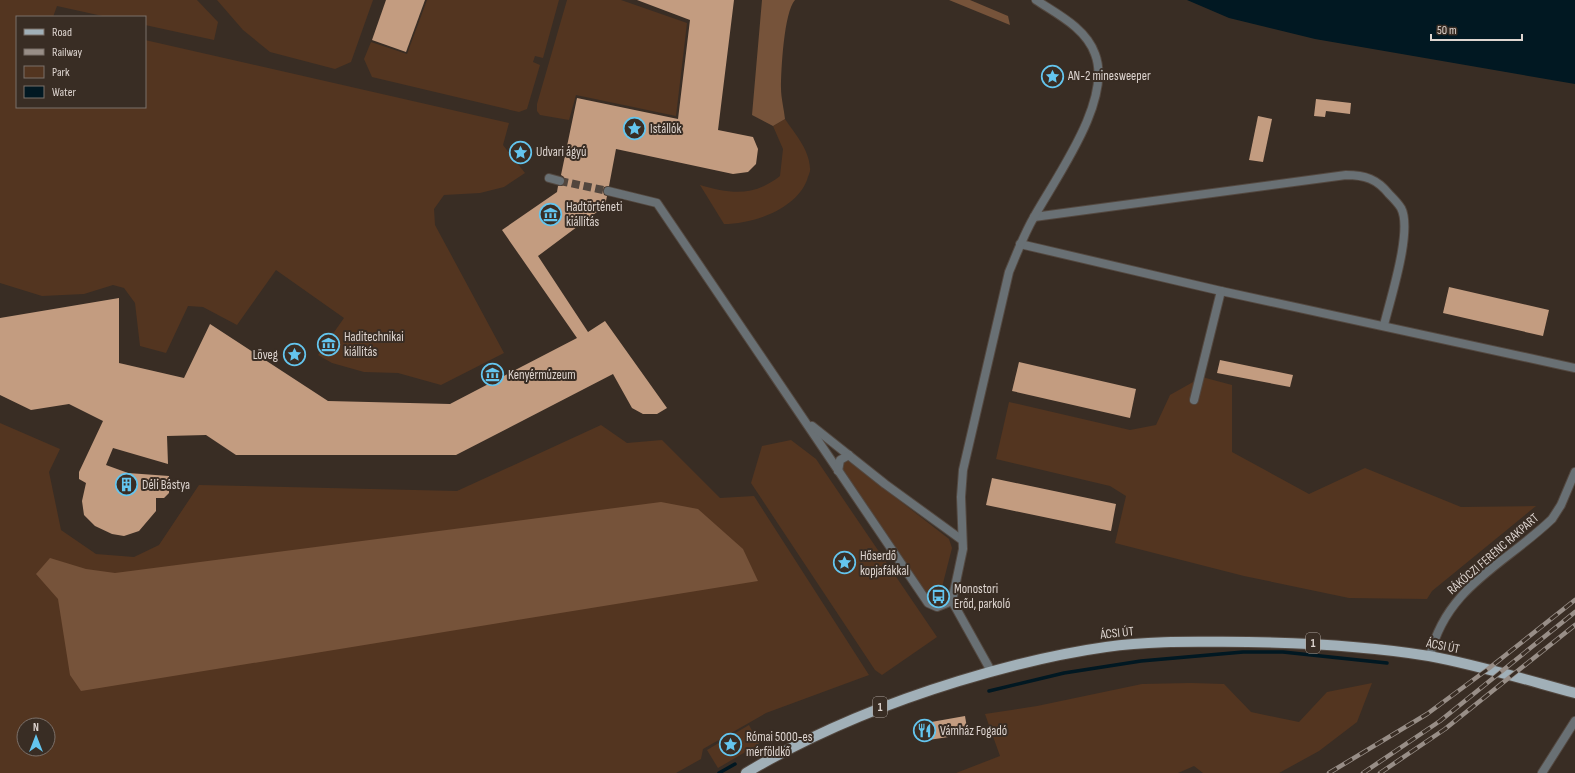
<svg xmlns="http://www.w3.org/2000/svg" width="1575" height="773" font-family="'Sofia Sans Condensed',sans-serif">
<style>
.green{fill:#533520;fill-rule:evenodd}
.forest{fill:#76533a}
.water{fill:#011822}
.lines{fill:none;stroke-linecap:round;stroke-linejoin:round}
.stream{stroke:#011822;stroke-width:3.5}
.building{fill:#c39c80}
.minor-tunnel{stroke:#52463e;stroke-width:8;stroke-dasharray:8 4;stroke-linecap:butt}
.minor-casing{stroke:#534840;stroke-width:10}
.tertiary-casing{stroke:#534840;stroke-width:10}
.primary-casing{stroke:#534840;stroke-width:12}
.minor{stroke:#697074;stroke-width:8}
.tertiary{stroke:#697074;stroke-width:8}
.primary{stroke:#a1b0b8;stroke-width:10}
.rail-casing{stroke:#988e87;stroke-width:4.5}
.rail{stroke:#392d24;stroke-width:3;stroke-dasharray:9;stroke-linecap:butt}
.labels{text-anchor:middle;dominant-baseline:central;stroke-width:4;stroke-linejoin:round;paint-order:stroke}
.shield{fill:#392d24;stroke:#aca39c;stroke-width:1}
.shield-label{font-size:12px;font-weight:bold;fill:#ded5d0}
.poi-label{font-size:13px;fill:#ded5d0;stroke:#392d24;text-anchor:start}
.street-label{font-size:13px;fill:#ded5d0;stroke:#392d24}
</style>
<rect width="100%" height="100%" fill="#392d24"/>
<g class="green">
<polygon points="0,0 197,0 218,22 214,40 145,25 145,17 107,17 57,6 53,17 17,17 17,107 145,107 145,40 509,123 503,145 525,173 504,187 480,193 444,195 434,209 435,225 504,353 441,385 398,373 364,372 332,363 318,355 344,318 276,270 237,325 203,307 188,306 166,353 140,346 135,303 124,288 113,285 84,294 42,296 0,283"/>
<polygon points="217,0 373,0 351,62 335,69 270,52 243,30"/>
<polygon points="427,0 559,0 543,58 535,56 533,62 540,65 527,109 519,112 372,77 364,59 371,42 407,54"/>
<polygon points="567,0 621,0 687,23 676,116 576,95 569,120 540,115 537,111 537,104"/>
<path d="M785 119C795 134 809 149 810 168 811 171 808 176 807 180 796 209 754 224 724 224L700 185C731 194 753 197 780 176L783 149 773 126Z"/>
<polygon points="1202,377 1232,385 1232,452 1309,494 1365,468 1461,507 1536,506 1432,591 1427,599 1349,598 1244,576 1115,543 1126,496 1110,486 996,459 1009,402 1130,430 1156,425 1170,395"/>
<path d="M0 423 60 449 49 472 61 530 96 554 134 557 159 545 199 485 457 491 601 425 627 443 662 440 720 498 754 496 869 675 766 713 703 749 701 759 676 773H0ZM24 725H48V749H24Z"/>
<polygon points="791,440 816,459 937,637 882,675 875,670 751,483 762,446"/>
<polygon points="846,459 949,539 952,548 941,591 932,598 928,596 841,467"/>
<polygon points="1191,683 1224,684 1251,712 1299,722 1327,692 1372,683 1357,722 1319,751 1279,773 1203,773 1194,766 1178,773 956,773 1000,756 985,714 1037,706 1142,684"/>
<polygon points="749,725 759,744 718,768 707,750"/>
</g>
<g class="forest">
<path d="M762 0H795C784 12 781 70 781 88 781 98 784 109 785 119L773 126 752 115Z"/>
<polygon points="949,0 970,0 1008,16 1010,25"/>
<polygon points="661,502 698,509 743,549 758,581 81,691 70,675 58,599 36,574 50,558 86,569 115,573"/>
</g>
<polygon class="water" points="1187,0 1575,0 1575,84 1315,39 1229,18"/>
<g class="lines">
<g class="stream">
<polyline points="989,691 1064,673 1141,661 1243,652 1283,652 1387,663"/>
<polyline points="719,773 735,764"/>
</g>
</g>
<g class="building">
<polygon points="386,0 425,0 406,52 372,40"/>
<polygon points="637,0 734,0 718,130 753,137 758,149 756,164 748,172 733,174 616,149 609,186 604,187 603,190 604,195 607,196 605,206 538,256 588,332 605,321 667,408 657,414 643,414 632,408 613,374 456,455 236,455 206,435 167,436 168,464 113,448 106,465 128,473 169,476 169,493 164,498 156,498 156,511 139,531 124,536 112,534 95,526 84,515 82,501 86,483 79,479 79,472 103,421 69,404 31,410 0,395 0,318 119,298 119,363 184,378 210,324 328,401 450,404 577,338 502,230 557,192 558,186 562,186 565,183 564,177 561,175 577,98 678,119 690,20"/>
<polygon points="1316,99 1351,103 1350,114 1326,111 1325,117 1314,116"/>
<polygon points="1258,116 1272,119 1263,162 1249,160"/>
<polygon points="1449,287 1549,310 1543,336 1443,313"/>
<polygon points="1220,360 1293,375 1290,387 1217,373"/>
<polygon points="1019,362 1136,389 1130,418 1012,391"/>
<polygon points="992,478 1116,504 1111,531 986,505"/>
<polygon points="965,716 968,734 922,741 920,724"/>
</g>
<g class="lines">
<polyline class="minor-tunnel" points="560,181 608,191"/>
<defs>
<g id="minor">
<polyline points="549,178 560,181"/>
<polyline points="608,191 657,203 928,603 937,607 952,601"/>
<path d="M1034 217 1346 175C1365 175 1377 179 1389 194 1393 198 1398 203 1401 208 1413 230 1390 300 1384 325"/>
<polyline points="1020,244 1221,291 1575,368"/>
<polyline points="1194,400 1221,291"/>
<polyline points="812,426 885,484 962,540"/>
<polyline points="838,471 840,460 849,455"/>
<path d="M991 671 952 601 963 549 961 497 963 470 1009 272C1017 253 1024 234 1034 217 1056 177 1113 100 1095 54 1086 28 1057 14 1036 0"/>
<polyline points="1542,773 1575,721"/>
</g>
<path id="tertiary" d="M1430 656C1446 587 1504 565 1552 519L1561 505 1575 472"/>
<path id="primary" d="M746 773C813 733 884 704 959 681 1008 666 1056 654 1106 647 1153 640 1201 642 1248 642 1309 643 1368 646 1429 656 1478 665 1527 680 1575 693"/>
</defs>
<use href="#minor" class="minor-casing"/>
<use href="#tertiary" class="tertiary-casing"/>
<use href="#primary" class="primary-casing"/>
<use href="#minor" class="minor"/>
<use href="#tertiary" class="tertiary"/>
<use href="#primary" class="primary"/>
<defs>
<g id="rail">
<polyline points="1329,773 1427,714 1488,669 1575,600"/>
<polyline points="1363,773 1440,721 1575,612"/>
<polyline points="1380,773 1445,729 1575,625"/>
</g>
</defs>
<use href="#rail" class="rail-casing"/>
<use href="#rail" class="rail"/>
</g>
<defs>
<symbol id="sight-ring" viewBox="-11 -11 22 22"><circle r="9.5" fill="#392d24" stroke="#64c5ee" stroke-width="1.5"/><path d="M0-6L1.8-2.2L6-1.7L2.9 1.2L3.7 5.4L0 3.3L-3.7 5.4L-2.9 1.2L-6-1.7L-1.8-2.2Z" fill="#64c5ee"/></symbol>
<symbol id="museum-ring" viewBox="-11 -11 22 22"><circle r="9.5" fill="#392d24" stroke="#64c5ee" stroke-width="1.5"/><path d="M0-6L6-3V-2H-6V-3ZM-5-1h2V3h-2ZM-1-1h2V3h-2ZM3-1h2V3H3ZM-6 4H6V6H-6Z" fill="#64c5ee"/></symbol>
<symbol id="building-ring" viewBox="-11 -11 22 22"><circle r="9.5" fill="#392d24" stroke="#64c5ee" stroke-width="1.5"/><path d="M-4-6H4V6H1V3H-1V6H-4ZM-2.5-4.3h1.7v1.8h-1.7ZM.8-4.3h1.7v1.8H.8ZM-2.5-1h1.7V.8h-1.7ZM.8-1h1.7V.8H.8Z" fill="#64c5ee"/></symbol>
<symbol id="bus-ring" viewBox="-11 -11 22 22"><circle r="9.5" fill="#392d24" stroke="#64c5ee" stroke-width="1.5"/><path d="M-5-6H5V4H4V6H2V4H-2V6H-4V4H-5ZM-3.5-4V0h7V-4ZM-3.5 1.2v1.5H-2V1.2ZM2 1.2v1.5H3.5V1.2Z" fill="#64c5ee"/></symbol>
<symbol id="restaurant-ring" viewBox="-11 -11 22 22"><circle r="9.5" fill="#392d24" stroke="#64c5ee" stroke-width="1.5"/><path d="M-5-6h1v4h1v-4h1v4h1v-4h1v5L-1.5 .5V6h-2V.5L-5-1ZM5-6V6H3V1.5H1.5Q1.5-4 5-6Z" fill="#64c5ee"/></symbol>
</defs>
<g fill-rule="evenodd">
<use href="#sight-ring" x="1040" y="64" width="25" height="25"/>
<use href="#sight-ring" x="622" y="116" width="25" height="25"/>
<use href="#sight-ring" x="508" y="140" width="25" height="25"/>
<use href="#museum-ring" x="538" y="202" width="25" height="25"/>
<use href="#museum-ring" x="316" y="332" width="25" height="25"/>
<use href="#sight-ring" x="282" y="342" width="25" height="25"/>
<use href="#museum-ring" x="480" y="362" width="25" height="25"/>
<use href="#building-ring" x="114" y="472" width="25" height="25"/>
<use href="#sight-ring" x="832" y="550" width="25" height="25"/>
<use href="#bus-ring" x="926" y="584" width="25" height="25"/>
<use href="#restaurant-ring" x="912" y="718" width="25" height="25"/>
<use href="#sight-ring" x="718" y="732" width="25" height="25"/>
</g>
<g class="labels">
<g class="shield">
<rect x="1306" y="633" width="14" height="20" rx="3"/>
<rect x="873" y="697" width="14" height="20" rx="3"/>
</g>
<g class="shield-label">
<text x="1313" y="643">1</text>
<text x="880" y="707">1</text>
</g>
<g class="poi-label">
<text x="1068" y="76">AN-2 minesweeper</text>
<text x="650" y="129">Istállók</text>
<text x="536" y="152">Udvari ágyú</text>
<text x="566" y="207">Hadtörténeti<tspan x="566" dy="15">kiállítás</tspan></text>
<text x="344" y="337">Haditechnikai<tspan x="344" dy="15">kiállítás</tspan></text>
<text x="278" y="355" text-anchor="end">Löveg</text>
<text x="508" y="375">Kenyérmúzeum</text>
<text x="142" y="485">Déli Bástya</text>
<text x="860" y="556">Hőserdő<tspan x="860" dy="15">kopjafákkal</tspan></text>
<text x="954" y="589">Monostori<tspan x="954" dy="15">Erőd, parkoló</tspan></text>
<text x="940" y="731">Vámház Fogadó</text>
<text x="746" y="737">Római 5000-es<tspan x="746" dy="15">mérföldkő</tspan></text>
</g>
<g class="street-label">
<text transform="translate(1493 554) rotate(-41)">RÁKÓCZI FERENC RAKPART</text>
<text transform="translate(1117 633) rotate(-6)">ÁCSI ÚT</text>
<text transform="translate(1443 646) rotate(11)">ÁCSI ÚT</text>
</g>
</g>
<rect x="16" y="16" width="130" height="92" fill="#392d24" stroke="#7b7069"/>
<rect x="24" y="29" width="20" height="6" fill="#a1b0b8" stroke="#7b7069"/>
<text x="52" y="36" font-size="12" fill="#ded5d0">Road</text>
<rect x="24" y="49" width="20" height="6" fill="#988e87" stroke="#7b7069"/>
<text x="52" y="56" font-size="12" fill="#ded5d0">Railway</text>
<rect x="24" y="66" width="20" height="12" fill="#533520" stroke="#7b7069"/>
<text x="52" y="76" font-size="12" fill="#ded5d0">Park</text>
<rect x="24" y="86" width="20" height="12" fill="#011822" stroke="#7b7069"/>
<text x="52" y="96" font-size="12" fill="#ded5d0">Water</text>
<g transform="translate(36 737)"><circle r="19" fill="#392d24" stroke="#7b7069"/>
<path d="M0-3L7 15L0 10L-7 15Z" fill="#64c5ee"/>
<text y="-6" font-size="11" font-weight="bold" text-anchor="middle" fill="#ded5d0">N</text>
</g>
<path d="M1431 34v6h91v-6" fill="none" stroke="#ded5d0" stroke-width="2"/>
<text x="1437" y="34" font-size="12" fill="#ded5d0" stroke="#392d24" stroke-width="3" paint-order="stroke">50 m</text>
</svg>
